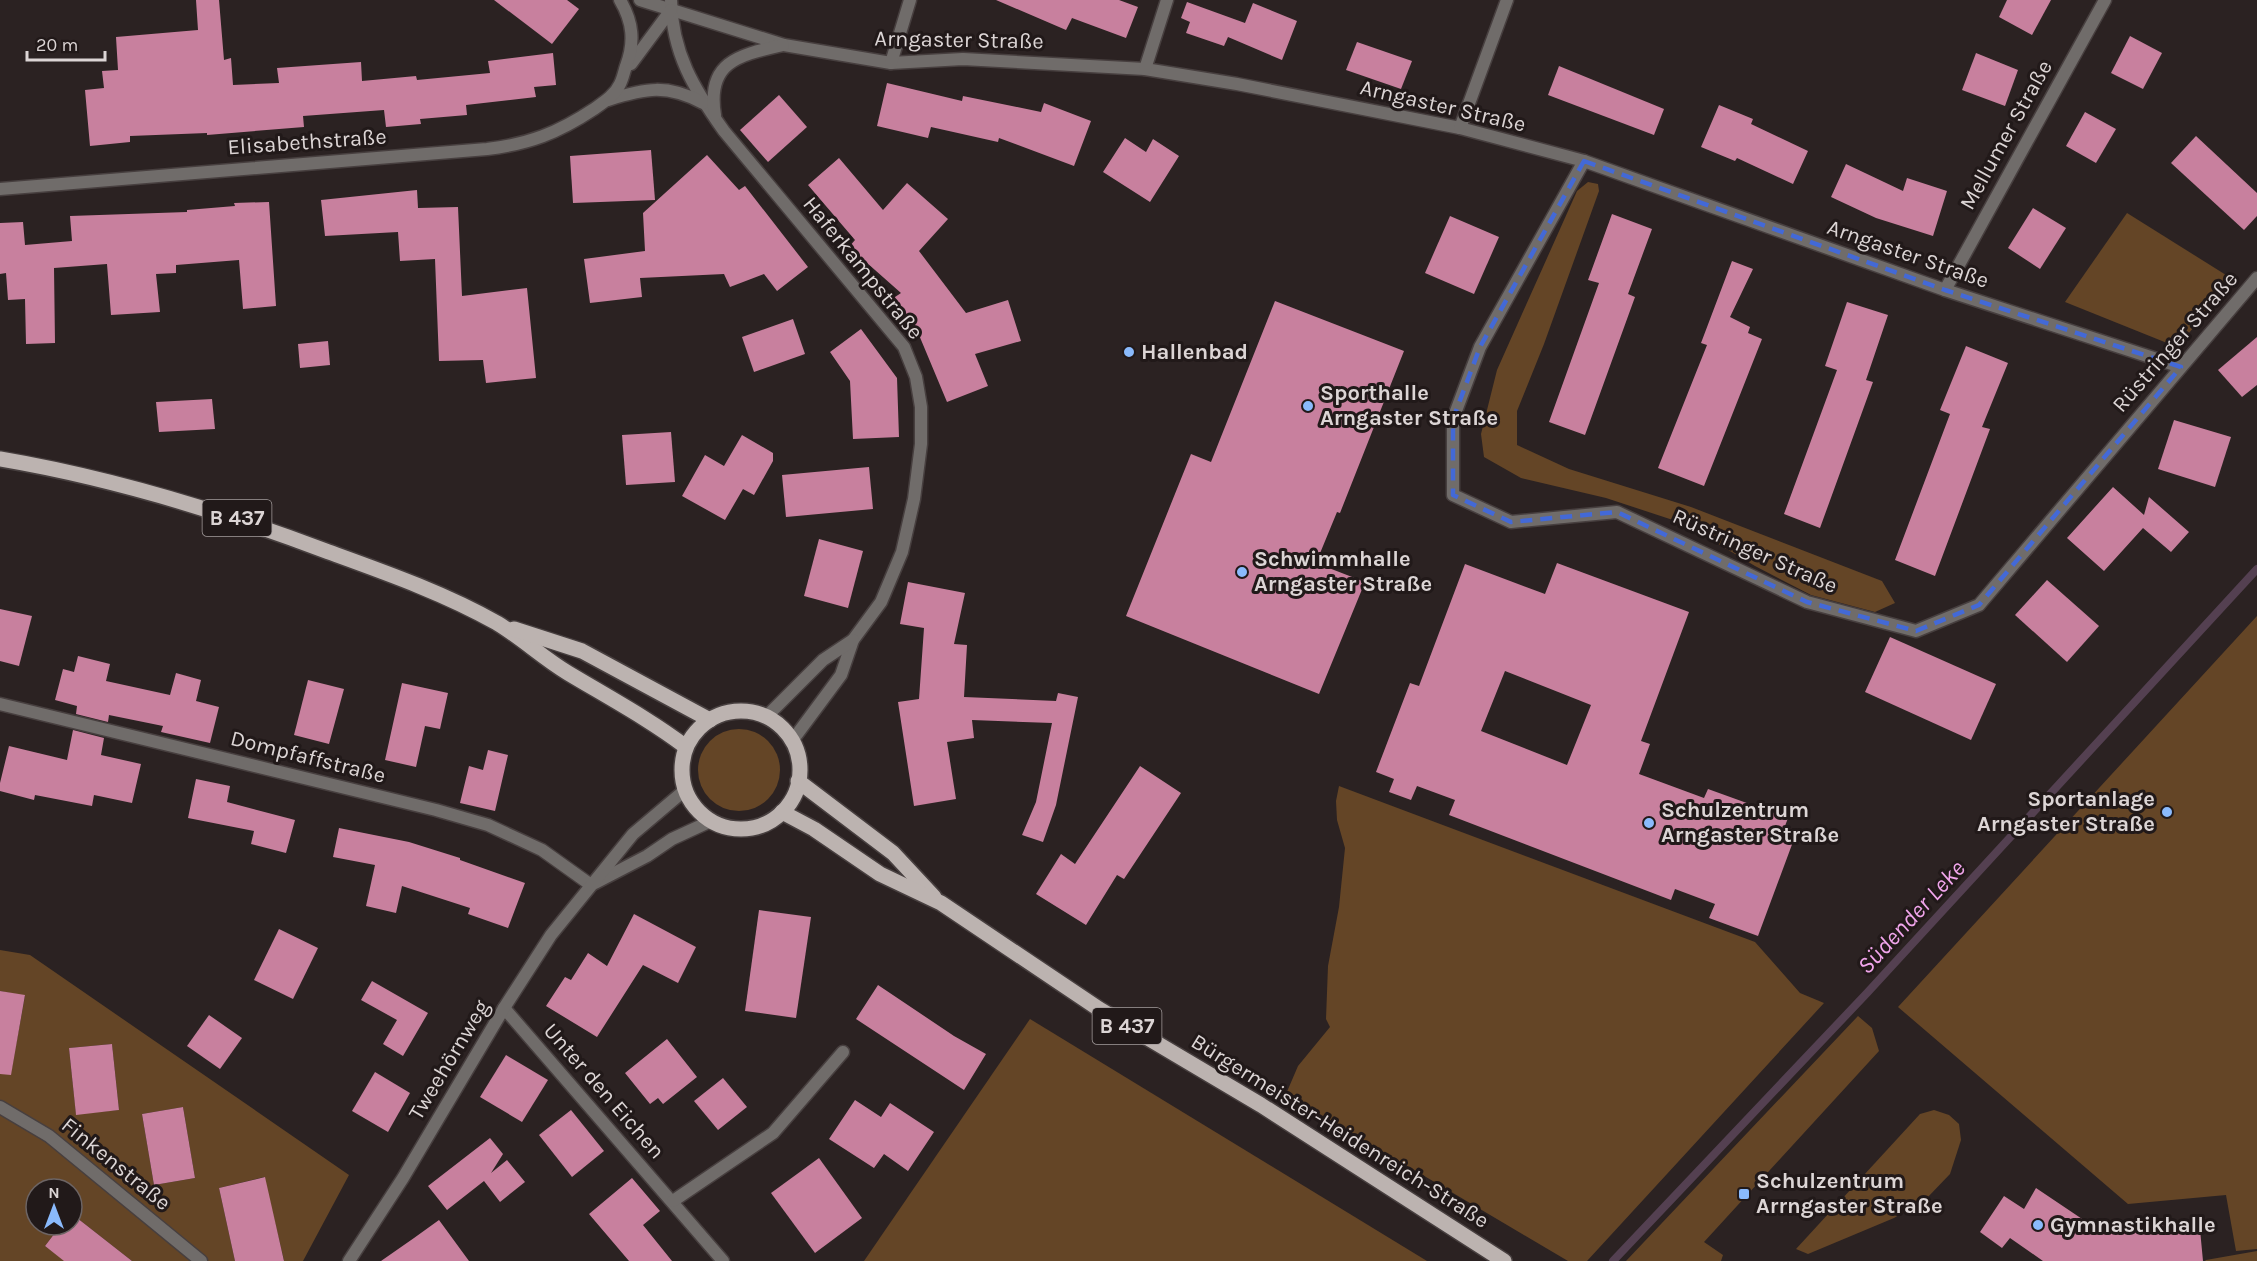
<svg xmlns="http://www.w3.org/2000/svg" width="2257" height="1261" font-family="Karla,sans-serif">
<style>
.green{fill:#644526;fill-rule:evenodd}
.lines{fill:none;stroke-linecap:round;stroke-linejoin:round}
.stream{stroke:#544051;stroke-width:8}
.building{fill:#c8809e;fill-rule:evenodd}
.minor-casing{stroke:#473f3f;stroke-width:15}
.primary-casing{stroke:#473f3f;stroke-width:18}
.minor{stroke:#706c6a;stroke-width:12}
.primary{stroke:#bcb3b0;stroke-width:15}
.marked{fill:none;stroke:#4369d7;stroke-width:4.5;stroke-dasharray:12 8;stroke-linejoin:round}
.poi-dot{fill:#8abafc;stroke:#211919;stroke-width:2}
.labels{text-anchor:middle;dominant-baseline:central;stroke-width:6;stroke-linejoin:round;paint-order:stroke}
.shield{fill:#211919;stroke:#a49d9d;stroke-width:1.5}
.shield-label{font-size:21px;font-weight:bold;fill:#dcd5d5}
.street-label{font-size:22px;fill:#dcd5d5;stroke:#211919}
.poi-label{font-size:22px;font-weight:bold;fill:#dcd5d5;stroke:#211919;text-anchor:start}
.water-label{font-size:24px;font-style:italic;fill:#f0a5eb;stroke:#211919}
</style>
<rect width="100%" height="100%" fill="#2b2222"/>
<g class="green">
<polygon points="1588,182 1598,184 1599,191 1544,344 1517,411 1517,445 1569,469 1691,507 1882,581 1895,603 1875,612 1811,595 1755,566 1685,524 1606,498 1521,478 1484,457 1481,434 1497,370 1577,191"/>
<polygon points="2127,213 2234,280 2177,347 2065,302"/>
<polygon points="2257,616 2257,1249 2236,1251 2226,1195 2128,1204 1898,1007"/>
<circle cx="739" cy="770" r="41"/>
<polygon points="1339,786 1755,942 1800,993 1824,1003 1587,1261 1568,1261 1286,1094 1298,1066 1330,1027 1326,1019 1328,966 1339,907 1345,848 1337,820 1336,801"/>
<path d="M0 950 30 955 349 1175 303 1261H282L284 1260 264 1177 219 1188 235 1261H132L72 1214V1189H36V1225H61L45 1246 65 1261H0V1065L12 1067 25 996 0 991ZM112 1044 119 1110 76 1114 69 1048ZM183 1107 195 1178 154 1185 142 1114Z"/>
<polygon points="1858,1016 1872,1028 1879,1051 1704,1242 1723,1255 1721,1261 1626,1261"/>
<polygon points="1030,1019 1427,1261 864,1261"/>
<polygon points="1934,1110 1949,1115 1959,1124 1961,1140 1950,1174 1926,1199 1894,1218 1808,1254 1796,1249 1920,1114"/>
<polygon points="2257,1251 2257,1261 2205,1261 2206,1260"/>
</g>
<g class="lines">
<polyline class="stream" points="1613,1261 1867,993 2257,569"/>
</g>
<g class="building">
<polygon points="196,0 219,0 224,60 231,58 233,85 279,83 277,68 361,62 362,81 416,76 417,80 490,73 488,61 553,53 556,85 534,87 536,97 466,105 467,115 420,119 421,124 386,127 384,110 303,116 304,127 207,135 207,133 130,136 130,142 90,146 85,90 104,88 102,71 118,70 116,37 198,30"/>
<polygon points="494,0 567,0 579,9 552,44"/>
<polygon points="996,0 1119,0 1138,7 1126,38 1072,18 1066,30"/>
<polygon points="2007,0 2051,0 2032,35 1999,17"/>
<polygon points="1187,2 1245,23 1253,3 1297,21 1282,60 1228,37 1224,46 1186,33 1190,22 1181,18"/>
<polygon points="2130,36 2162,53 2143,89 2111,73"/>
<polygon points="1357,42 1412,61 1401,89 1346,70"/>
<polygon points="1976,53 2018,70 2005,106 1962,90"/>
<polygon points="1559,66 1664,109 1654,135 1548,95"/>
<polygon points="887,83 962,101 963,96 1041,112 1044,103 1091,121 1074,166 999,138 998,142 931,127 928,138 877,126"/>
<polygon points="779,95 807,127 768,162 740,130"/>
<polygon points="1719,105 1753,119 1751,124 1808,151 1793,184 1737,158 1735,161 1701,147"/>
<polygon points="2085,112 2116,129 2096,163 2066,146"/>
<polygon points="2196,136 2257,193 2257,216 2244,230 2171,163"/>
<polygon points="1125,138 1146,152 1153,139 1179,156 1150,202 1103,172"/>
<polygon points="651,150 655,200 573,203 570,156"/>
<polygon points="707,155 739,190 745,186 808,267 777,291 764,274 730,287 724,274 640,278 642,297 590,303 584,259 645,251 643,213"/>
<polygon points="839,158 883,210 907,183 948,219 919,251 966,313 1008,300 1021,341 975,354 988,386 947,402 919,335 892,299 901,293 849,247 855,240 808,185"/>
<polygon points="1846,164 1903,191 1907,178 1947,191 1933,236 1876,218 1831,197"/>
<polygon points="417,190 418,208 458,207 462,296 527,288 536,378 486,383 483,360 439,361 435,259 400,261 398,232 325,236 321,200"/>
<polygon points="269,202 276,306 243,309 239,260 176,265 176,273 156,274 160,312 111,315 107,264 54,268 55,343 26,344 25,299 8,300 6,273 0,274 0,223 23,222 25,245 72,241 70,216 187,212 187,210 235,206 234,203"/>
<polygon points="2033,208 2066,228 2040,269 2008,248"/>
<polygon points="1612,214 1652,229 1628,294 1635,297 1585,435 1549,422 1599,283 1588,280"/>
<polygon points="1450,216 1499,237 1474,294 1425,273"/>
<polygon points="1732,261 1753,269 1730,317 1750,327 1748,333 1762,339 1704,486 1658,468 1707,345 1701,343"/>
<polygon points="1275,301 1404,351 1340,513 1337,512 1316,563 1365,582 1319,694 1126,616 1191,454 1211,462"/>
<polygon points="1847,302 1888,315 1866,380 1873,382 1820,528 1784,514 1837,370 1825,366"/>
<polygon points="793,319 805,354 754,372 742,337"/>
<polygon points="861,329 897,378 899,437 853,439 850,381 830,352"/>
<polygon points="2257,337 2257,385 2242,397 2218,370"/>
<polygon points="328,341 330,365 300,368 298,344"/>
<polygon points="1966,346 2008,363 1982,427 1990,429 1935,576 1895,560 1950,414 1940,410"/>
<polygon points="212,399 215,429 159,432 156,402"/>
<polygon points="2174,420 2231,437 2215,487 2158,469"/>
<polygon points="671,432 675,482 626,485 622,435"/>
<polygon points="742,435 773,453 773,461 754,495 743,489 725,520 682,496 705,455 724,466"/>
<polygon points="869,467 873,509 786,517 782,475"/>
<polygon points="2113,487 2144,515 2149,497 2189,532 2171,552 2143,528 2104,571 2067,538"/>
<polygon points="819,539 863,551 848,608 804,596"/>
<path d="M1557 563 1689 612 1641 741 1650 744 1639 774 1704 798 1708 789 1788 818 1785 826 1797 831 1758 936 1709 918 1715 904 1675 889 1671 900 1449 815 1455 800 1417 786 1411 800 1389 792 1394 779 1376 772 1410 683 1419 686 1465 564 1545 594ZM1505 671 1591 705 1567 765 1481 731Z"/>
<polygon points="2047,580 2099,626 2067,662 2015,615"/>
<polygon points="908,582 965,593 954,644 967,645 964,697 1056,701 1058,693 1078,697 1056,805 1043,842 1022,835 1036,802 1052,723 972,720 974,738 947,742 956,799 914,806 898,702 919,699 924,628 900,624"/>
<polygon points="0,609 32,616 19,666 0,661"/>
<polygon points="1890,637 1996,684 1971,740 1865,692"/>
<polygon points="78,656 110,664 106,681 170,695 176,673 201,680 196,701 219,707 210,743 161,732 163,726 109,715 108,722 76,714 77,706 55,700 63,669 74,672"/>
<polygon points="308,680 344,689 329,744 294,735"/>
<polygon points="402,683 448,693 440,729 425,726 416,767 385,760"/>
<polygon points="73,730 104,738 101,755 141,764 132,803 94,795 92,806 35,795 34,800 0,791 0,783 9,746 67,760"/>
<polygon points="488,750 508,755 495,811 460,803 469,766 483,770"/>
<polygon points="1140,766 1181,793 1124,879 1117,875 1086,925 1036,894 1061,854 1075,864"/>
<polygon points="196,779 230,786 227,802 295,820 286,853 251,844 254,831 188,818"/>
<polygon points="339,828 409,842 460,858 460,860 525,883 508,928 468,914 470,908 402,886 396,913 366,906 375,865 333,857"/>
<polygon points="759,910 811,917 796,1018 745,1011"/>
<polygon points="634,914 696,947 678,983 643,965 597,1037 546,1006 565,977 571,980 588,953 607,966"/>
<polygon points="279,929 318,948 293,999 254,980"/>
<polygon points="372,981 428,1013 403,1056 383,1044 397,1020 361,1000"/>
<polygon points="878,985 954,1036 986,1054 964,1090 856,1019"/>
<polygon points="0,991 25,995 11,1075 0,1074"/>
<polygon points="209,1015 242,1038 220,1069 187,1046"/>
<polygon points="667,1039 697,1077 663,1104 658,1098 650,1104 625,1073"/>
<polygon points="112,1044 119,1110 76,1115 69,1048"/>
<polygon points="506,1055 548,1080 522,1122 480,1097"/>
<polygon points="375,1072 410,1093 388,1132 352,1111"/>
<polygon points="723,1078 747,1107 718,1130 694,1101"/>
<polygon points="855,1100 881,1117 890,1103 934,1132 908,1171 884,1154 874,1168 829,1139"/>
<polygon points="183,1107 195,1178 154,1185 142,1114"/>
<polygon points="571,1110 604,1151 572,1177 539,1135"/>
<polygon points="490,1138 503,1154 491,1173 507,1160 525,1182 500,1202 484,1181 447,1210 428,1186"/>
<polygon points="819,1158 862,1218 815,1253 771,1193"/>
<polygon points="265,1177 284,1261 235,1261 219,1188"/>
<polygon points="632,1178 660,1211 643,1225 672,1261 629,1261 589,1214"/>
<polygon points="2036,1188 2100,1231 2199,1219 2203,1261 2043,1261 2010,1238 2002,1248 1980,1232 2004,1196 2024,1209"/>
<polygon points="72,1214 132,1261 64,1261 45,1246 61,1225 72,1225"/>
<polygon points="439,1220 469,1261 381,1261 414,1238"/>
</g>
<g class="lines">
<defs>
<g id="minor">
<polyline points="640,0 784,45 891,63 963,59 1145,69 1237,84 1460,128 1584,161 1945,290 2181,367"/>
<path d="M671 0C672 53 694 89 724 131L904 347 916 377 921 407V444L914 499 902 552 881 602 853 640 841 675 792 741"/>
<polyline points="891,63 910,0"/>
<polyline points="631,64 671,10"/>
<polyline points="1145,69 1167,0"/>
<path d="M608 100C646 88 667 84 703 103"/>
<path d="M715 115C706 61 740 55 783 45"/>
<polyline points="1460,128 1507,0"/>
<polyline points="1584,161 1480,347 1453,419 1453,495 1511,522 1617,512 1807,602 1916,631 1979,605 2257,278"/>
<path d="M0 189 487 149C529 144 558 133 594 109 604 102 615 95 620 84 623 78 624 72 626 66 635 42 633 22 620 0"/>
<polyline points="1945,290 2105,0"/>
<polyline points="0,704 436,810 488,825 542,850 591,885"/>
<polyline points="766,717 823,660 853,640"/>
<polyline points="595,883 647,856 672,839 711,821"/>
<polyline points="504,1008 723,1261"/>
<polyline points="0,1107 49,1136 201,1261"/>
<polyline points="673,1201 773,1133 843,1052"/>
<polyline points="349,1261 403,1178 504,1008 551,935 633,834 685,790"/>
</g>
<g id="primary">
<path d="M0 459C112 478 220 511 326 551 384 572 444 593 497 623 522 638 543 658 568 673 608 697 649 719 686 747"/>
<polyline points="514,629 582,651 710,720"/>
<circle cx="741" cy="770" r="59"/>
<polyline points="798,781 893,853 934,897"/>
<polyline points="782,812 814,829 880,874 941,903 1099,1009 1261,1105 1504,1261"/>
</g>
</defs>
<use href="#minor" class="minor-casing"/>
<use href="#primary" class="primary-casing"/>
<use href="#minor" class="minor"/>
<use href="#primary" class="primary"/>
</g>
<path class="marked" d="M1584 161 1945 290 2181 367 1979 605 1916 631 1807 602 1617 512 1511 522 1453 495V419L1480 347Z"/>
<g class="poi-dot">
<circle cx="1129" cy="352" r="6"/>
<circle cx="1308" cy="406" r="6"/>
<circle cx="1242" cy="572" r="6"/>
<circle cx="2167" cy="812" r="6"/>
<circle cx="1649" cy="823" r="6"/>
<rect x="1738" y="1188" width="12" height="12" rx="3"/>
<circle cx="2038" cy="1225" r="6"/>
</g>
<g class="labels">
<g class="shield">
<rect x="202.5" y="500" width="69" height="36" rx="4.5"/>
<rect x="1092.5" y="1008" width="69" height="36" rx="4.5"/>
</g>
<g class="shield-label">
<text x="237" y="518">B 437</text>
<text x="1127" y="1026">B 437</text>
</g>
<g class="street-label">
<text transform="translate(959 40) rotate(1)">Arngaster Straße</text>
<text transform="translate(1443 106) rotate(13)">Arngaster Straße</text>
<text transform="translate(2006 135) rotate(-61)">Mellumer Straße</text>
<text transform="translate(307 142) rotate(-4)">Elisabethstraße</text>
<text transform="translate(1908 254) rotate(19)">Arngaster Straße</text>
<text transform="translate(863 268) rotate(51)">Haferkampstraße</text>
<text transform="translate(2175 342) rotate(-49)">Rüstringer Straße</text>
<text transform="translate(1755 551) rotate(24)">Rüstringer Straße</text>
<text transform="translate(308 757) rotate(14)">Dompfaffstraße</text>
<text transform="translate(449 1060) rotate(-59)">Tweehörnweg</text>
<text transform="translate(604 1091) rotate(49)">Unter den Eichen</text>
<text transform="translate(1340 1131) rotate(32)">Bürgermeister-Heidenreich-Straße</text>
<text transform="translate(116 1164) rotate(39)">Finkenstraße</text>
</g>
<g class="poi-label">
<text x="1141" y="352">Hallenbad</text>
<text x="1320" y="393">Sporthalle<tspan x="1320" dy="25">Arngaster Straße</tspan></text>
<text x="1254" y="559">Schwimmhalle<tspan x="1254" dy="25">Arngaster Straße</tspan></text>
<text x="2155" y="799" text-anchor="end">Sportanlage<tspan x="2155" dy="25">Arngaster Straße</tspan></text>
<text x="1661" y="810">Schulzentrum<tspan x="1661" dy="25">Arngaster Straße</tspan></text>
<text x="1756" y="1181">Schulzentrum<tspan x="1756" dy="25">Arrngaster Straße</tspan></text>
<text x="2050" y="1225">Gymnastikhalle</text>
</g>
<g class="water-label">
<text transform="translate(1911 917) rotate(-47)">Südender Leke</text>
</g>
</g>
<g transform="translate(54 1207)"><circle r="28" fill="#211919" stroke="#6c6464" stroke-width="1.5"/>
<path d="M0-4.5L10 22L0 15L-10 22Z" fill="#8abafc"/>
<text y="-9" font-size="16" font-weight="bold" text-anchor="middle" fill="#dcd5d5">N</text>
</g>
<path d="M27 51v9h78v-9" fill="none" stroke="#dcd5d5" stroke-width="3"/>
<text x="36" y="51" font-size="18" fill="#dcd5d5" stroke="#211919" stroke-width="4.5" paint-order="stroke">20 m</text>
</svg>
